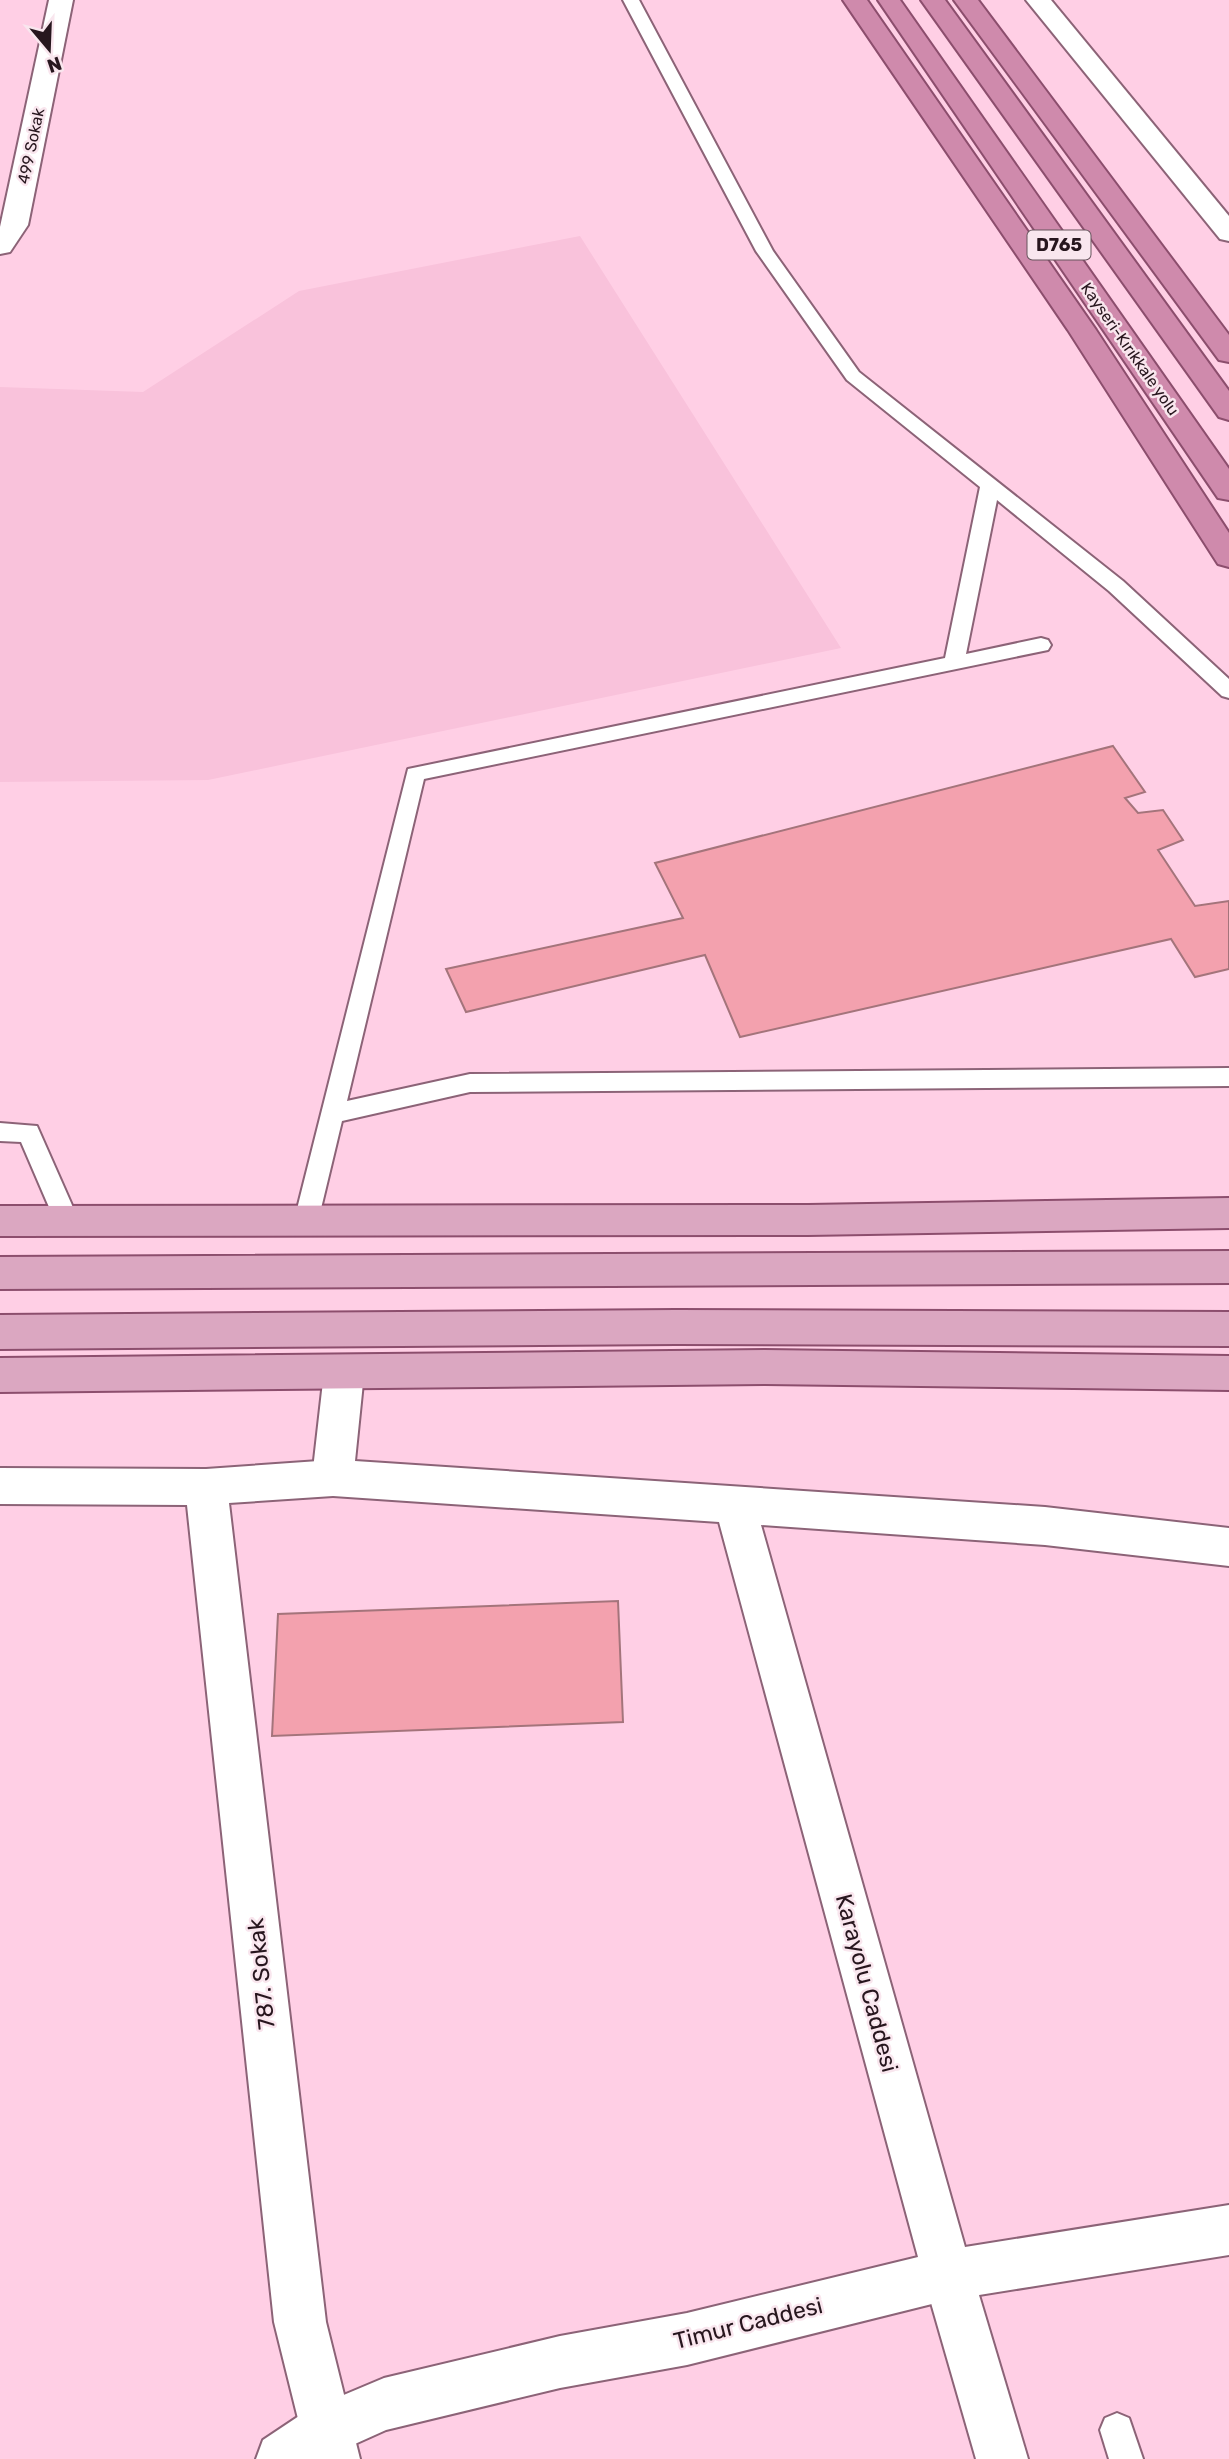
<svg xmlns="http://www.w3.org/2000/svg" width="1229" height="2459" font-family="Rubik,sans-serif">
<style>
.built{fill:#f9c2db}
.building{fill:#f3a1ae;stroke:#a4747b;stroke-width:2}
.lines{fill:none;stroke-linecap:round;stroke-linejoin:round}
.service-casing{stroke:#8c6377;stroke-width:4}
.minor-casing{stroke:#8c6377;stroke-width:4}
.tertiary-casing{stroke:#8c6377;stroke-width:4}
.primary-casing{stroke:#8c4e6d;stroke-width:4}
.trunk-casing{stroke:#8c4e6d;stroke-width:4}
.service{fill:#fff;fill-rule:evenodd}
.minor{fill:#fff;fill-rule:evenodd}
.tertiary{fill:#fff;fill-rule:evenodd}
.primary{fill:#dba7c1;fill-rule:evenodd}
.trunk{fill:#cf8aac;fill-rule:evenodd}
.labels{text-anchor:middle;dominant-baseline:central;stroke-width:5;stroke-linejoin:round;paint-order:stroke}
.far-street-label{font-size:16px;fill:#27161e;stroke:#f9e6ee}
.shield{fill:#f9e6ee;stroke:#66545c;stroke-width:2}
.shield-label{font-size:18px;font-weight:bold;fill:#27161e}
.near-street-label{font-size:23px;fill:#27161e;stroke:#f9e6ee}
</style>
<rect width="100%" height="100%" fill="#ffcfe5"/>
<polygon class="built" points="580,236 841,648 208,780 0,782 0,387 143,392 299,291"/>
<g class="building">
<polygon points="1113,746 1145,792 1125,798 1138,813 1163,810 1183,840 1158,850 1195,906 1229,901 1229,969 1195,977 1171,939 740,1037 705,955 466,1012 446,969 683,918 655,863"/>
<polygon points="618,1601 623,1722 272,1736 278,1614"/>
</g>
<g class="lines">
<defs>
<g id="service">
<polygon points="623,0 639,0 773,251 859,372 1123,581 1229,679 1229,698 1222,696 1109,591 997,500 966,654 1041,638 1048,640 1051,645 1048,650 424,779 347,1101 470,1074 1229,1068 1229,1086 470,1092 342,1121 318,1221 315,1228 306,1231 297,1228 294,1221 408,769 945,658 980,487 847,380 756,251"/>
<polygon points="0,1123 37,1126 79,1221 76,1228 67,1231 58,1228 21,1142 0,1141"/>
<polygon points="1117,2413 1129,2418 1143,2459 1109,2459 1100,2430 1105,2418"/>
</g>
<g id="minor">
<polygon points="49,0 73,0 28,225 10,252 0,254 0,227"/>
<polygon points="1026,0 1051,0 1229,216 1229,241 1220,239"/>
<polygon points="333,1460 348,1465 354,1478 348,1491 333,1496 229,1503 326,2322 360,2459 308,2459 274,2322 187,1505 0,1504 0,1468 206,1469"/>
<polygon points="948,2250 966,2257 973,2275 1028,2459 976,2459 923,2275 930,2257"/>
</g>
<polygon id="tertiary" points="344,1356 358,1361 364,1373 355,1461 1045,1507 1229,1528 1229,1566 1045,1545 761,1525 965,2247 1229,2205 1229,2255 948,2300 687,2365 560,2388 386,2430 346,2448 329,2459 256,2459 263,2440 308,2410 384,2378 560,2336 687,2313 918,2257 719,1522 333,1496 318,1491 312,1478 324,1373 330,1361"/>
<g id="primary">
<polygon points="1229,1198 1229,1228 808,1235 0,1236 0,1206 808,1205"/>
<polygon points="1229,1251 1229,1283 0,1289 0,1257"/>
<polygon points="676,1310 1229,1312 1229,1346 676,1344 0,1349 0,1315"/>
<polygon points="765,1350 1229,1356 1229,1390 765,1384 0,1392 0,1358"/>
</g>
<g id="trunk">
<polygon points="843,0 867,0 1096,330 1229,533 1229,567 1218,564 1068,330"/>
<polygon points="878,0 900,0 1229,469 1229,500 1218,498"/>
<polygon points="921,0 945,0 1229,391 1229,420 1219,417"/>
<polygon points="954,0 978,0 1229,335 1229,362 1219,360"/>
</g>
</defs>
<use href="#service" class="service-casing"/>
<use href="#minor" class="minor-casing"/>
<use href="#tertiary" class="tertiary-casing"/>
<use href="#primary" class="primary-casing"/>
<use href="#trunk" class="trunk-casing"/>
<use href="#service" class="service"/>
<use href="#minor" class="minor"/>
<use href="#tertiary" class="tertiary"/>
<use href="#primary" class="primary"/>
<use href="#trunk" class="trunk"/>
</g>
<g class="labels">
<g class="far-street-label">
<text transform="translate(31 146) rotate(-78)">499 Sokak</text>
<text transform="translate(1130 349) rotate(55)">Kayseri-Kırıkkale yolu</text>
</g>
<rect class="shield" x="1027.5" y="230.5" width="63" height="29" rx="5"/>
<g class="shield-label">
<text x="1059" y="245">D765</text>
</g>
<g class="near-street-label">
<text transform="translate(261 1974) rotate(-96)">787. Sokak</text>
<text transform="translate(867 1983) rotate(75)">Karayolu Caddesi</text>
<text transform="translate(748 2323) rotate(-14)">Timur Caddesi</text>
</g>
</g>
<g transform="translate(49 49) rotate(161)" stroke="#f9e6ee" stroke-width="5" paint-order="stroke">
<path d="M0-5L12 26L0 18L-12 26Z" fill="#27161e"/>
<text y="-10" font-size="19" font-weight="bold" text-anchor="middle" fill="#27161e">N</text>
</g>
</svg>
